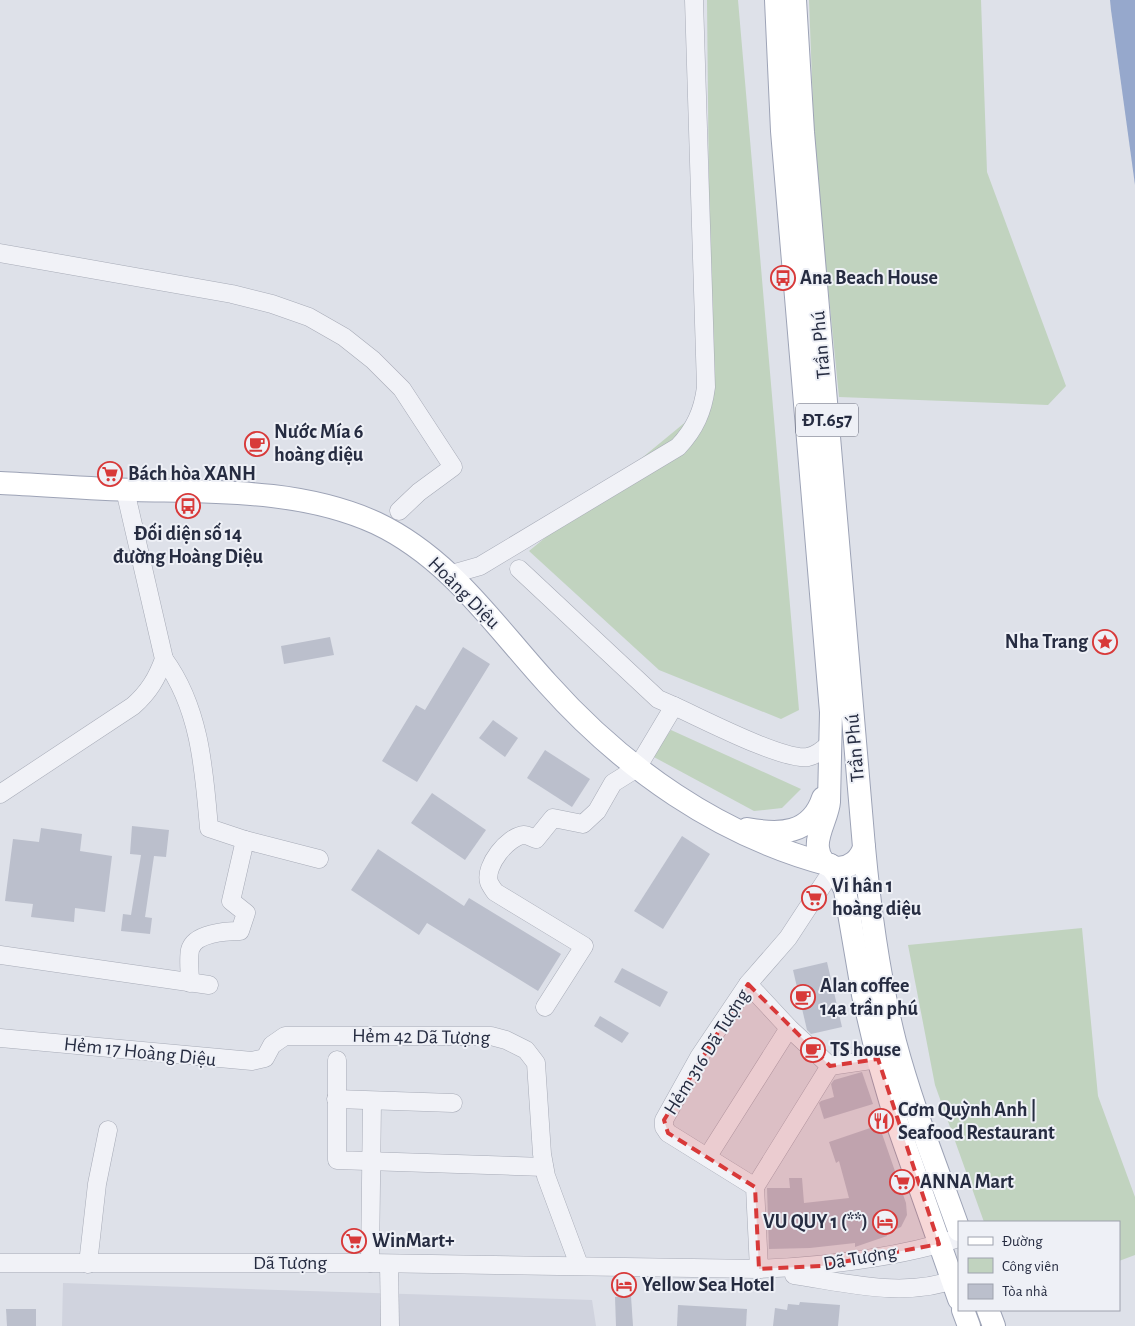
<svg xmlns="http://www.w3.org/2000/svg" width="1135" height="1326" font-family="'Alegreya Sans',sans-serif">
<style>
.built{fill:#d0d3de}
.green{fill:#c1d3bf}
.water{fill:#96a8cc}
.building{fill:#bbbfcc}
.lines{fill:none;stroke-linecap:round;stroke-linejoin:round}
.minor-casing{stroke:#a7abb7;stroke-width:19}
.major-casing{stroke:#9da3b6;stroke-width:24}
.minor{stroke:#f1f2f7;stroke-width:18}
.major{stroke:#fff;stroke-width:22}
.marked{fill:#d83939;fill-opacity:0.2;stroke:#d83939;stroke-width:4;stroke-dasharray:10 6;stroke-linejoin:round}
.labels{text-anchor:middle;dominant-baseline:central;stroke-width:4;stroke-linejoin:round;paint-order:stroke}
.shield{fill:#eef0f6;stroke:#626777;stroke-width:1}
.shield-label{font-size:19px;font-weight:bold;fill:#262c41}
.poi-label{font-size:20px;font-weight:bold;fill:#262c41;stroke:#eef0f6;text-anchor:start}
.street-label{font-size:20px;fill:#262c41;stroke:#eef0f6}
</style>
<rect width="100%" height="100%" fill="#dee1e9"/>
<polygon class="built" points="63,1283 592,1300 596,1326 62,1326"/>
<g class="green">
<polygon points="707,0 738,0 799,710 781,719 659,670 529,551 711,401"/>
<polygon points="809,0 981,0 987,172 1066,386 1048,405 839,397 815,158"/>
<polygon points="671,730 801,789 782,808 754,811 652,756"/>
<polygon points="1082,928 1098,1096 1135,1197 1135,1255 1119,1261 1119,1222 984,1222 935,1085 908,945"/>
</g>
<polygon class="water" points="1110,0 1135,0 1135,185 1111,10"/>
<g class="building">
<polygon points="330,637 334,655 284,664 281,646"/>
<polygon points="463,647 490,664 417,782 382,761 416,705 425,710"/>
<polygon points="493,720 518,738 505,757 479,738"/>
<polygon points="545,750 590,779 572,807 527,778"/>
<polygon points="432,793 486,830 465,860 411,823"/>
<polygon points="132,826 169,830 166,857 154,856 145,917 152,918 150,934 121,931 123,914 131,915 141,855 130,854"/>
<polygon points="41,828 82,834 80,851 112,856 105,912 75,908 74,922 31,917 33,904 5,901 13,839 39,842"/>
<polygon points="682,836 710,854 663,929 634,911"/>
<polygon points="378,849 464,906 469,898 561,954 538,991 427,923 419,935 351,890"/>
<polygon points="827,962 842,1027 811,1034 807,1030 793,970"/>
<polygon points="622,968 668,992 660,1007 614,982"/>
<polygon points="600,1016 629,1033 622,1043 594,1026"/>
<polygon points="862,1072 873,1104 824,1119 819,1103 821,1101 834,1097 831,1084 834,1080"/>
<polygon points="879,1125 906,1203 907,1215 901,1227 886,1233 887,1236 855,1247 855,1243 810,1248 769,1249 767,1188 790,1188 789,1178 802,1178 804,1203 849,1198 839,1161 836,1163 829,1142"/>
<polygon points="631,1296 633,1326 616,1326 615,1297"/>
<polygon points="800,1302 840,1305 838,1326 773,1326 775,1308 787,1310 788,1304 799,1305"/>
<polygon points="678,1305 747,1309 746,1326 677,1326"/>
<polygon points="6,1309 36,1309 36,1326 7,1326"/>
</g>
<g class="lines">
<defs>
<g id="minor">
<polyline points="0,253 232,294 272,304 309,317 344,337 373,360 402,389 453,467 419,492 399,511"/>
<polyline points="519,569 658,699 674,706"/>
<path d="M452 574 480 566 678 447C695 429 703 411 706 387L694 0"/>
<path d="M164 659C200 708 204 769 209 828L245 840 319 859"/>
<path d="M0 794 133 706C149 692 157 678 164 659L125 490"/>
<polyline points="0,955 209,985"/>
<path d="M190 983C190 973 188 960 190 950 194 933 227 931 240 931L246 913 231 901 245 840"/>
<polyline points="748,984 789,1028 830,1066 878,1059"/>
<path d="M545 1007 584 946 495 892C493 889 490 885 489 882 484 866 508 836 524 835 528 835 532 838 536 839L553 818 583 824 597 811 613 783 637 768 674 706C701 718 783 761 808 757 817 755 824 749 830 743"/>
<polyline points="0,1038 252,1061 265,1058 272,1045 285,1036 491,1036 506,1040 526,1050 536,1063 542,1154 546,1176 579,1265"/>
<polyline points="337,1060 337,1160 544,1167"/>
<polyline points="336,1099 453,1103"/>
<polyline points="708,1156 789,1028"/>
<polyline points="755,1187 830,1066"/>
<path d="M0 1263H370L759 1269C824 1266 897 1258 959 1238"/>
<polyline points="370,1263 372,1102"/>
<polyline points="88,1264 97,1184 108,1130"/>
<polyline points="389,1264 390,1326"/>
<polyline points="759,1269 755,1187 668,1133 664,1127 664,1120 699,1057 748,984 788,938 826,880"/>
<path d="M794 1275C848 1283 906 1299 959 1278"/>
</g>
<g id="major">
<path d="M776 0 782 131 831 712 829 802C828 816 816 834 818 848 821 876 857 873 864 847L803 132 795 0"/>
<path d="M0 483C45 485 90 489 135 490 216 492 301 489 376 523 450 558 494 625 547 683 623 768 719 836 830 865"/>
<path d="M747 829C779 835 811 835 823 798"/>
<path d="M864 847C870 912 879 978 895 1042 912 1106 937 1168 959 1230"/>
<polyline points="830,865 839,877 845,890 863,995 878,1059 894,1114 959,1299"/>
<polyline points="963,1310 969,1326"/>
<polyline points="988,1310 994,1326"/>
</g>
</defs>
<use href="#minor" class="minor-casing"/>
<use href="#major" class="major-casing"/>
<use href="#minor" class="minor"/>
<use href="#major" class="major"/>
</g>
<path class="marked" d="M748 984 830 1066 878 1059 939 1244 821 1266 759 1269 755 1187 668 1133 664 1120Z"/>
<defs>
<symbol id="bus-ring" viewBox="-11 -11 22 22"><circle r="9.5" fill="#eef0f6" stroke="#d83939" stroke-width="1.5"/><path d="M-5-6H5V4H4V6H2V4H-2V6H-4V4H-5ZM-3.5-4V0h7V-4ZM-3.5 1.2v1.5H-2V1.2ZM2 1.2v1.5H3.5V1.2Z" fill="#d83939"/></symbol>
<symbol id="cafe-ring" viewBox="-11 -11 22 22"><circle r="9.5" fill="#eef0f6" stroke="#d83939" stroke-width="1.5"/><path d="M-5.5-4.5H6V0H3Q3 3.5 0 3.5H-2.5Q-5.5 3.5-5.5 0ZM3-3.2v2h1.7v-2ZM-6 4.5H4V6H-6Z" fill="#d83939"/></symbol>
<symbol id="supermarket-ring" viewBox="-11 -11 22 22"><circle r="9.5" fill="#eef0f6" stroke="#d83939" stroke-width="1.5"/><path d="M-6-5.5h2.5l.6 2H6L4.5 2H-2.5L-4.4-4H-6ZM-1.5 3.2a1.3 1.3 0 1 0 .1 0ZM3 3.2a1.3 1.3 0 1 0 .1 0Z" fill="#d83939"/></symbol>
<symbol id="sight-ring" viewBox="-11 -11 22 22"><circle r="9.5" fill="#eef0f6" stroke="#d83939" stroke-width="1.5"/><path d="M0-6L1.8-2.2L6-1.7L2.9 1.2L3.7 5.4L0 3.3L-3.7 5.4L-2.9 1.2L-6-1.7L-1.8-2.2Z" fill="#d83939"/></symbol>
<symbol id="restaurant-ring" viewBox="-11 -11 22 22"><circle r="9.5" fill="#eef0f6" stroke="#d83939" stroke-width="1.5"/><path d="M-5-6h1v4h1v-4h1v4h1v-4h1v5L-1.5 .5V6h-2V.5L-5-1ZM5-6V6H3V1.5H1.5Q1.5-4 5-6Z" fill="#d83939"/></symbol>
<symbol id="hotel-ring" viewBox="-11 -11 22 22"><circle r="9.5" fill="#eef0f6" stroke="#d83939" stroke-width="1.5"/><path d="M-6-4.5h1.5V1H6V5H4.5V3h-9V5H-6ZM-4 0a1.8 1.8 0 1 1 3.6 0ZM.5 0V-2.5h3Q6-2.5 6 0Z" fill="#d83939"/></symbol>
</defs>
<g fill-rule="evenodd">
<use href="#bus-ring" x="769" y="264" width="28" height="28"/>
<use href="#cafe-ring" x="243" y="430" width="28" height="28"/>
<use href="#supermarket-ring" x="96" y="460" width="28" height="28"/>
<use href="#bus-ring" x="174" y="492" width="28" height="28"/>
<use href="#sight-ring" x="1091" y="628" width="28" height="28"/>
<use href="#supermarket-ring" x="800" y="884" width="28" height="28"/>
<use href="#cafe-ring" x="789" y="983" width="28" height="28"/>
<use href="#cafe-ring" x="799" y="1036" width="28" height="28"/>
<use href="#restaurant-ring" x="867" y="1107" width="28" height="28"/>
<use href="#supermarket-ring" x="888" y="1168" width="28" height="28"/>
<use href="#hotel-ring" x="871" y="1208" width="28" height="28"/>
<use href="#supermarket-ring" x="340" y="1227" width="28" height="28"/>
<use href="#hotel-ring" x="610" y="1271" width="28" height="28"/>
</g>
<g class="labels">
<rect class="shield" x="796" y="403.5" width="62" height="33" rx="4"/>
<g class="shield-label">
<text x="827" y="420">ĐT.657</text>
</g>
<g class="poi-label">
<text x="800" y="278">Ana Beach House</text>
<text x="274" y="432">Nước Mía 6<tspan x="274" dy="23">hoàng diệu</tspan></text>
<text x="128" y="474">Bách hòa XANH</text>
<text x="188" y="534" text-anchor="middle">Đối diện số 14<tspan x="188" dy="23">đường Hoàng Diệu</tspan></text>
<text x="1088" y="642" text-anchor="end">Nha Trang</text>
<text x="832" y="886">Vi hân 1<tspan x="832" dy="23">hoàng diệu</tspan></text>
<text x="820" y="986">Alan coffee<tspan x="820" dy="23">14a trần phú</tspan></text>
<text x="830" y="1050">TS house</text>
<text x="898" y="1110">Cơm Quỳnh Anh |<tspan x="898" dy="23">Seafood Restaurant</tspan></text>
<text x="920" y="1182">ANNA Mart</text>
<text x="868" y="1222" text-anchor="end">VU QUY 1 (**)</text>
<text x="372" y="1241">WinMart+</text>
<text x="642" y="1285">Yellow Sea Hotel</text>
</g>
<g class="street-label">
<text transform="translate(821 345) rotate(-95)">Trần Phú</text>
<text transform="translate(464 593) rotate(45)">Hoàng Diệu</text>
<text transform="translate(855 748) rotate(-95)">Trần Phú</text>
<text transform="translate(421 1037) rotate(1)">Hẻm 42 Dã Tượng</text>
<text transform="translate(140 1052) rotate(6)">Hẻm 17 Hoàng Diệu</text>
<text transform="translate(707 1052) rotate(-58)">Hẻm 316 Dã Tượng</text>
<text transform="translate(860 1258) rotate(-10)">Dã Tượng</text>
<text x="290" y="1263">Dã Tượng</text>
</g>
</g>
<rect x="958" y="1221" width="162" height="90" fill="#eef0f6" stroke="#9ea2ae"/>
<rect x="968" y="1237" width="25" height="8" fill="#ffffff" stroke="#9ea2ae"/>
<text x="1002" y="1246" font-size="15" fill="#262c41">Đường</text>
<rect x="968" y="1258" width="25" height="15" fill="#c1d3bf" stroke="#9ea2ae"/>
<text x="1002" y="1271" font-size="15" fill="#262c41">Công viên</text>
<rect x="968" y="1284" width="25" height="15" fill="#bbbfcc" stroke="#9ea2ae"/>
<text x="1002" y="1296" font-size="15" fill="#262c41">Tòa nhà</text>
</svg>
